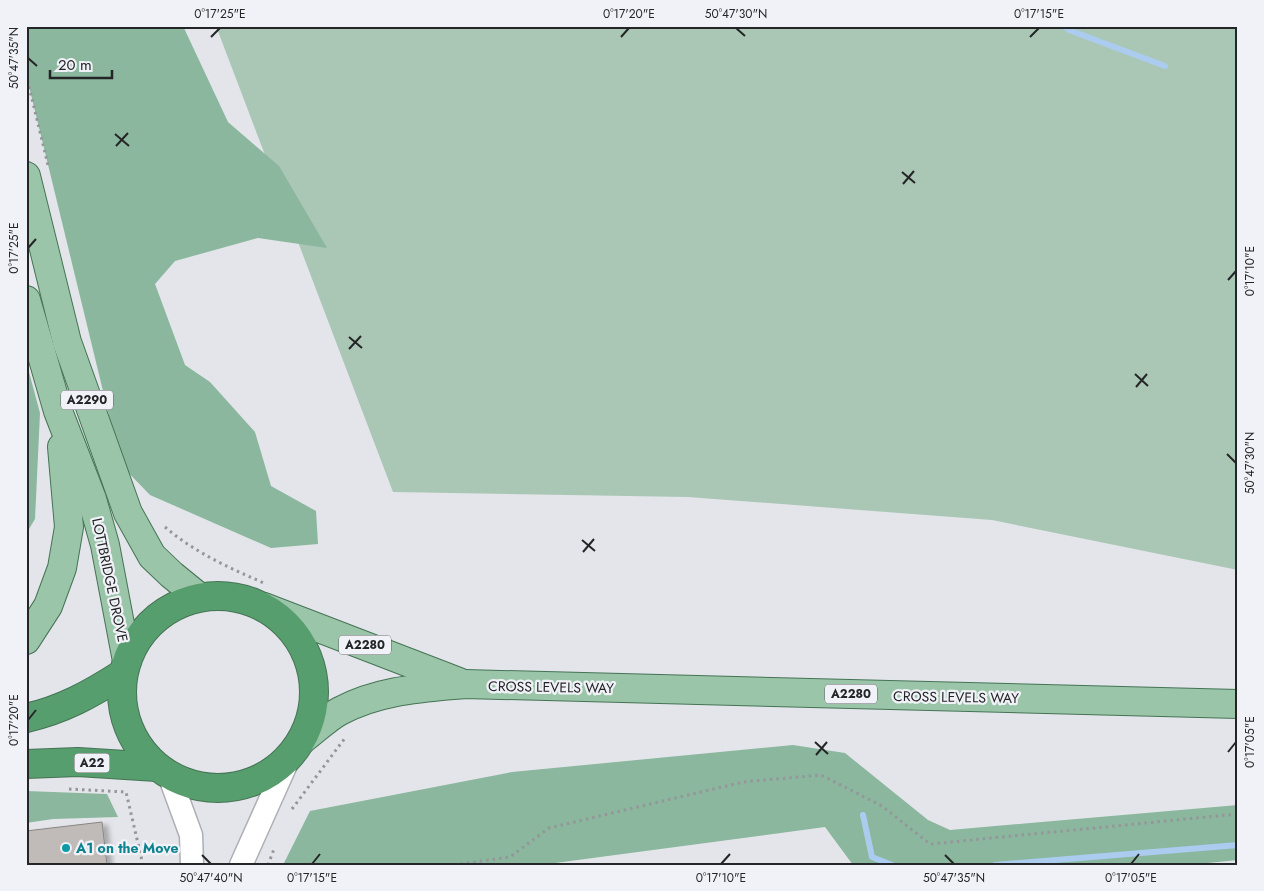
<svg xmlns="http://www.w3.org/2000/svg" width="1264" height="891" font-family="Jost,sans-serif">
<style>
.green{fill:#aac6b5}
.forest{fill:#8ab79d}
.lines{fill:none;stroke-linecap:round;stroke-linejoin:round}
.stream{stroke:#abcbef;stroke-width:6}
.building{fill:#c0bbb8;stroke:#8a8583;filter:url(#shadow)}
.minor-casing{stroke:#adafb4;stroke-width:25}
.major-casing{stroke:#457455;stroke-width:30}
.highway-casing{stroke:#457455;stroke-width:30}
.path{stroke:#95969a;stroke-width:3;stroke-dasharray:2.5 4;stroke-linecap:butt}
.minor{stroke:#fff;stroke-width:22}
.major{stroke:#9ac5a8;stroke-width:28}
.highway{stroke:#579e6e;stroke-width:28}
.ticks{fill:none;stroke:#242527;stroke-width:2}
.culture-dot{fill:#0f9aa8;stroke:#f0f2f7;stroke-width:2}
.labels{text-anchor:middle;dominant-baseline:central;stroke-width:4.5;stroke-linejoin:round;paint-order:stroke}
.shield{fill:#f0f2f7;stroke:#616265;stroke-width:1}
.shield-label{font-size:12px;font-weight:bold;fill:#242527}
.street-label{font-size:14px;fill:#242527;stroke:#f0f2f7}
.culture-label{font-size:14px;font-weight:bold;fill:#0d838f;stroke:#f0f2f7;text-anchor:start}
.neatline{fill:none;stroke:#242527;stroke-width:2}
.ticks-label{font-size:12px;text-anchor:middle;fill:#242527}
</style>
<defs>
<filter id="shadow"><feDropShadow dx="5.5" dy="3" stdDeviation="2.5" flood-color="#0004"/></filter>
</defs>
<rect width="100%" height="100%" fill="#e3e5ea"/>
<polygon class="green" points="216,26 1238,26 1238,570 992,520 688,497 393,492"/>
<g class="forest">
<polygon points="26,26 183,26 228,122 279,166 327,248 258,238 175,261 155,284 185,365 210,382 255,432 271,486 316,511 318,544 271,548 150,495 121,465 26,74"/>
<polygon points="26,361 40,413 35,519 26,534"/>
<polygon points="793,745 845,753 928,820 950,830 1238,805 1238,860 1187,865 853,865 825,827 540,865 283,865 310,811 512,772"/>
<polygon points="26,791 107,794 118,817 53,819 26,823"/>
</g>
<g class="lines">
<g class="stream">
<polyline points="1064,26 1069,30 1165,66"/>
<polyline points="863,815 872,857 892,865"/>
<polyline points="995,865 1238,845"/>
</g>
</g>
<polygon class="building" points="102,822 107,865 26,865 26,831"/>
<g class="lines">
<defs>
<g id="minor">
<polyline points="169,775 191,835 192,865"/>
<polyline points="241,865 289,758"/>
</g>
<g id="major">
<polyline points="26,176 67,342 128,513 152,556 172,575 199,597"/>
<polyline points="26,300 58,411 92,499 105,545 127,661"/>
<polyline points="264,607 459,682"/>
<polyline points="26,640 48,606 62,568 69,527 62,447"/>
<path d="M303 739C315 730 327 718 340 711 379 690 422 688 465 684L1238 704"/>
</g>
<g id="highway">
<circle cx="218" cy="692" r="96"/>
<path d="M26 718C62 710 91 694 122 674"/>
<polyline points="26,764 78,762 157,767"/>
</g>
</defs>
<use href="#minor" class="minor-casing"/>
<use href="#major" class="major-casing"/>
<use href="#highway" class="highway-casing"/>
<g class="path">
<polyline points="26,74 48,165"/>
<path d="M165 527C194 552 229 568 264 583"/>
<polyline points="69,789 126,792 143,865"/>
<polyline points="292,809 345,738"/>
<polyline points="268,865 274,849"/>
<polyline points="454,865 510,857 549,828 743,782 821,775 882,806 930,844 1238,814"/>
</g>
<use href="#minor" class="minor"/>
<use href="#major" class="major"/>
<use href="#highway" class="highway"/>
</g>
<path class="ticks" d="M736 28 745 36M211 37 220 28M621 37 629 28M1030 37 1039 28M28 58 37 66M115 134 129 146M116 146 128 133M902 172 915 183M903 184 914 171M28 248 36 239M1228 280 1236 271M349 337 362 348M349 349 361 336M1135 374 1148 386M1136 387 1147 374M1227 454 1236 463M582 540 595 551M583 552 594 539M28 720 36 710M815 742 828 754M1228 752 1236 742M816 755 827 742M202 855 211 864M945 855 954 864M312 864 320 854M721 864 730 854M1131 864 1139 854"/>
<circle class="culture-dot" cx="66" cy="848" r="5"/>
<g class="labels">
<g class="shield">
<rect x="61" y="390.5" width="52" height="19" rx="4"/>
<rect x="339" y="635.5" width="52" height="19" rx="4"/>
<rect x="825" y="684.5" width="52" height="19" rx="4"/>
<rect x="74.5" y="753.5" width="35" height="19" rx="4"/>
</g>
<g class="shield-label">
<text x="87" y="400">A2290</text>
<text x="365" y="645">A2280</text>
<text x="851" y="694">A2280</text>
<text x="92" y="763">A22</text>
</g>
<g class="street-label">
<text transform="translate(110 580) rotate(78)">LOTTBRIDGE DROVE</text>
<text transform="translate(551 687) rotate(1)">CROSS LEVELS WAY</text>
<text transform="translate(956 697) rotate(1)">CROSS LEVELS WAY</text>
</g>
<g class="culture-label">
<text x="76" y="848">A1 on the Move</text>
</g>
</g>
<rect width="1264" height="891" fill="none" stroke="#f0f2f7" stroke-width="55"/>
<path d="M50 70v8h62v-8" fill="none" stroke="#242527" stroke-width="2.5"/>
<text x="58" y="70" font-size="15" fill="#242527" stroke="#f0f2f7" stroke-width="4" paint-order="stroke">20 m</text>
<rect x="28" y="28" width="1208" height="836" class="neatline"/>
<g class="ticks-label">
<text x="220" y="18">0°17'25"E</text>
<text x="629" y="18">0°17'20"E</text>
<text x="736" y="18">50°47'30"N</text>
<text x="1039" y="18">0°17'15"E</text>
<text transform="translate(14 58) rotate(-90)" y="4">50°47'35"N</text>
<text transform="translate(14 248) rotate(-90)" y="4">0°17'25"E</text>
<text transform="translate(1250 271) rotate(-90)" y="4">0°17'10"E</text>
<text transform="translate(1250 463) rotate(-90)" y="4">50°47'30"N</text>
<text transform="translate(14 720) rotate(-90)" y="4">0°17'20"E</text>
<text transform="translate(1250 742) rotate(-90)" y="4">0°17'05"E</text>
<text x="211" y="882">50°47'40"N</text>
<text x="312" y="882">0°17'15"E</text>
<text x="721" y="882">0°17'10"E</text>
<text x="954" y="882">50°47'35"N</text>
<text x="1131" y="882">0°17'05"E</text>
</g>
</svg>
